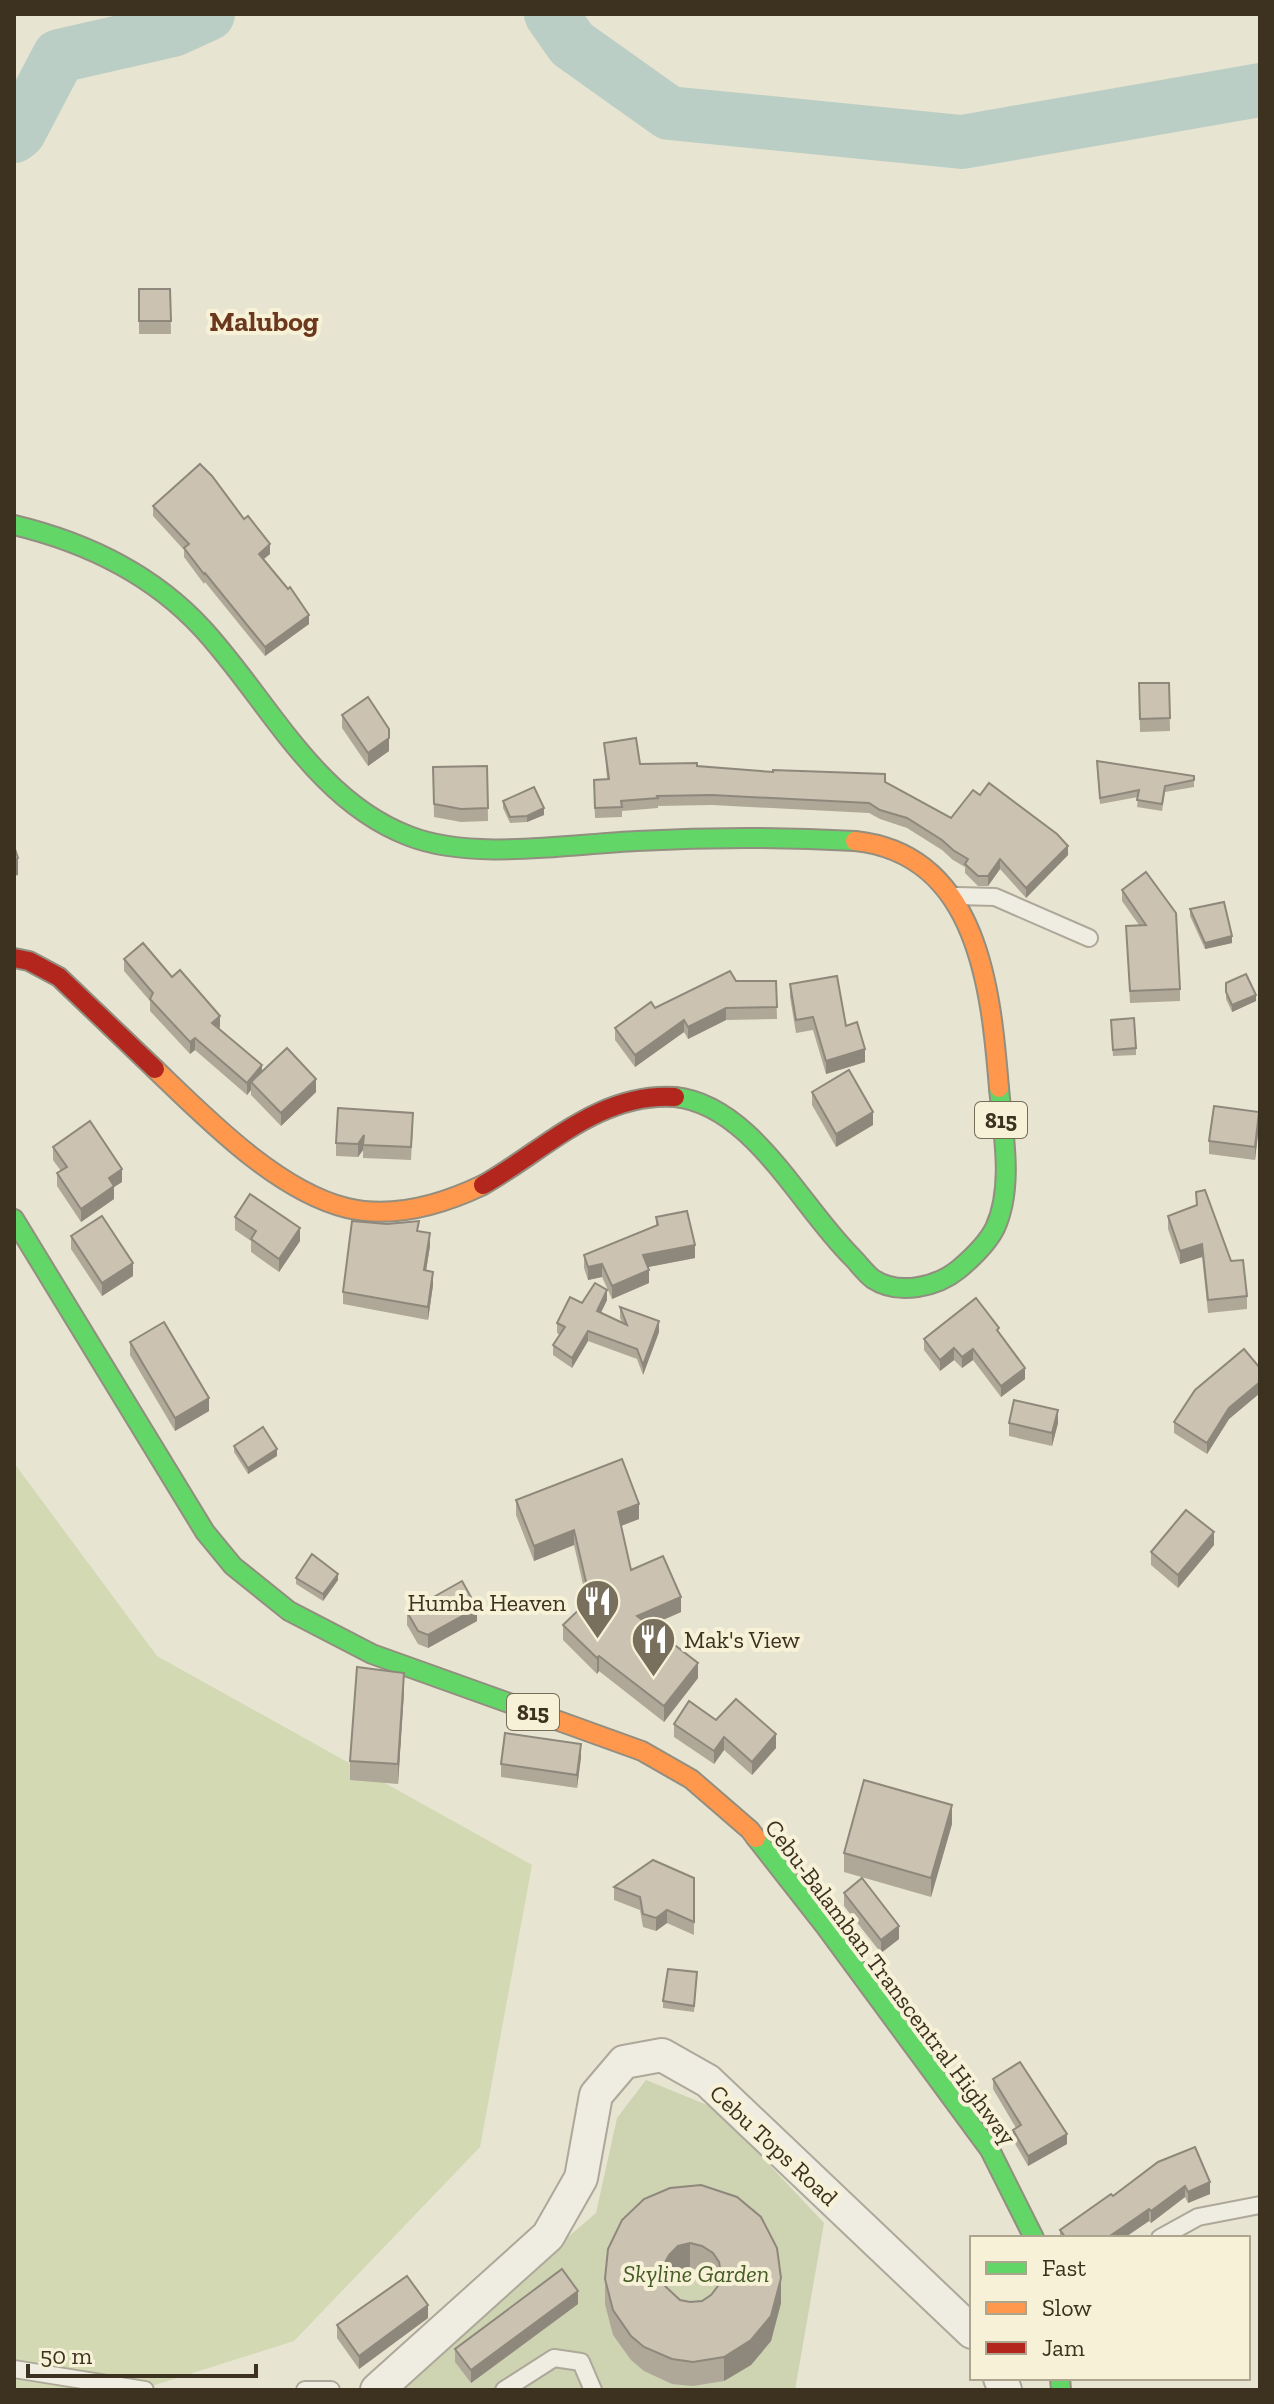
<svg xmlns="http://www.w3.org/2000/svg" width="1274" height="2404" font-family="'Zilla Slab',serif">
<style>
.green{fill:#d3d9b3}
.cemetery{fill:#ced3b2}
.lines{fill:none;stroke-linecap:round;stroke-linejoin:round}
.river{stroke:#bbcec5;stroke-width:54}
.lane-casing{stroke:#ada899;stroke-width:20}
.street-casing{stroke:#ada899;stroke-width:36}
.fast-casing{stroke:#928e80;stroke-width:22}
.slow-casing{stroke:#928e80;stroke-width:22}
.jam-casing{stroke:#928e80;stroke-width:22}
.lane{stroke:#efece2;stroke-width:16}
.street{stroke:#efece2;stroke-width:32}
.fast{stroke:#63d668;stroke-width:18}
.slow{stroke:#ff974d;stroke-width:18}
.jam{stroke:#b3261e;stroke-width:18}
.wall{fill:#afa798;fill-rule:evenodd}
.shaded-wall{fill:#8e887c}
.building{fill:#cbc2b1;stroke:#8e887c;stroke-width:2;fill-rule:evenodd}
.labels{text-anchor:middle;dominant-baseline:central;stroke-width:8;stroke-linejoin:round;paint-order:stroke}
.shield{fill:#f7f2d7;stroke:#756c56;stroke-width:2}
.shield-label{font-size:22px;font-weight:bold;fill:#3d321f}
.poi-label{font-size:24px;fill:#3d321f;stroke:#f7f2d7;text-anchor:end}
.street-label{font-size:24px;fill:#3d321f;stroke:#f7f2d7}
.park-label{font-size:24px;font-style:italic;fill:#465b25;stroke:#f7f2d7}
.quarter-label{font-size:28px;font-weight:bold;fill:#6c381d;stroke:#f7f2d7}
</style>
<rect width="100%" height="100%" fill="#e7e4d1"/>
<polygon class="green" points="14,1463 157,1656 532,1865 480,2147 294,2341 139,2390 14,2390"/>
<polygon class="cemetery" points="646,2080 717,2109 824,2223 795,2390 390,2390 596,2213 617,2118"/>
<g class="lines">
<g class="river">
<polyline points="551,14 572,44 669,113 962,142 1260,90"/>
<polyline points="14,136 19,132 59,56 173,30 208,14"/>
</g>
<defs>
<g id="lane">
<polyline points="957,896 995,897 1089,938"/>
<polyline points="1160,2238 1198,2217 1260,2205"/>
<polyline points="14,2369 145,2390"/>
<polyline points="305,2390 331,2390"/>
<polyline points="504,2390 554,2358 581,2362 593,2390"/>
</g>
<g id="street">
<polyline points="1000,2378 1005,2390"/>
<polyline points="377,2390 548,2236 581,2178 596,2095 624,2062 662,2055 708,2081 972,2332"/>
</g>
<g id="fast">
<path d="M14 525C85 542 152 574 202 628 267 698 314 800 409 836 472 861 570 844 637 841 710 837 783 837 855 841"/>
<path d="M675 1097C752 1105 800 1206 852 1257 859 1264 865 1273 873 1279 899 1296 937 1287 959 1269 972 1258 987 1244 995 1228 1014 1187 1003 1132 999 1088"/>
<polyline points="14,1219 205,1532 233,1566 289,1611 372,1654 520,1707"/>
<polyline points="756,1838 825,1926 990,2150 1034,2238"/>
<polyline points="1060,2378 1061,2390"/>
</g>
<g id="slow">
<path d="M855 841C979 854 991 991 999 1088"/>
<path d="M155 1069C206 1118 277 1191 347 1208 393 1219 441 1205 483 1185"/>
<polyline points="520,1707 642,1751 691,1779 750,1830 756,1838"/>
</g>
<g id="jam">
<polyline points="14,958 29,961 59,977 155,1069"/>
<path d="M483 1185C545 1150 599 1092 675 1097"/>
</g>
</defs>
<use href="#lane" class="lane-casing"/>
<use href="#street" class="street-casing"/>
<use href="#fast" class="fast-casing"/>
<use href="#slow" class="slow-casing"/>
<use href="#jam" class="jam-casing"/>
<use href="#lane" class="lane"/>
<use href="#street" class="street"/>
<use href="#fast" class="fast"/>
<use href="#slow" class="slow"/>
<use href="#jam" class="jam"/>
</g>
<g class="wall">
<polygon points="139,289 170,289 171,334 139,334"/>
<polygon points="153,506 270,554 263,559 309,624 265,656 205,582 204,584 184,557 184,550 153,516"/>
<polygon points="1139,683 1169,683 1170,731 1140,732"/>
<polygon points="342,715 389,751 368,766 342,728"/>
<polygon points="604,743 640,764 697,766 885,782 951,818 980,795 1068,855 1026,898 1000,869 988,886 978,886 965,873 965,867 953,860 942,850 907,828 880,819 869,813 712,805 658,806 658,808 622,811 622,817 595,818 594,790 607,779"/>
<polygon points="487,766 488,821 461,822 434,817 433,767"/>
<polygon points="1097,768 1194,776 1194,787 1165,792 1162,811 1137,807 1138,797 1100,804"/>
<polygon points="503,801 544,815 527,822 510,823 503,808"/>
<polygon points="1146,872 1180,989 1180,1001 1130,1003 1126,926 1139,925 1122,901 1122,890"/>
<polygon points="1190,909 1232,943 1205,949 1190,916"/>
<polygon points="124,959 172,977 219,1028 262,1071 316,1092 281,1126 251,1095 251,1090 247,1095 195,1050 190,1054 150,1011 150,1001 124,971"/>
<polygon points="736,981 776,981 777,1019 726,1020 688,1039 684,1032 635,1067 615,1040 615,1028 655,1008"/>
<polygon points="1226,983 1256,1001 1232,1012 1226,999"/>
<polygon points="790,984 846,1026 865,1062 826,1074 813,1030 796,1033 790,997"/>
<polygon points="1111,1026 1136,1048 1136,1055 1113,1056"/>
<polygon points="812,1092 873,1125 836,1147 812,1105"/>
<polygon points="1259,1125 1255,1160 1209,1154 1209,1141"/>
<polygon points="413,1126 411,1160 363,1158 363,1150 358,1157 336,1156 336,1143"/>
<polygon points="53,1147 122,1182 114,1187 114,1199 81,1222 57,1186 57,1173 61,1171 53,1160"/>
<polygon points="1196,1192 1247,1296 1247,1309 1208,1313 1202,1257 1180,1264 1168,1229 1168,1216 1196,1206"/>
<polygon points="235,1217 300,1241 279,1272 251,1252 251,1241 235,1230"/>
<polygon points="656,1217 695,1258 648,1267 649,1283 612,1299 602,1277 588,1280 584,1268 584,1255 656,1225"/>
<polygon points="419,1231 430,1246 426,1271 433,1285 428,1320 343,1304 343,1292"/>
<polygon points="71,1236 133,1276 102,1296 71,1249"/>
<polygon points="607,1300 601,1312 622,1322 620,1318 620,1307 659,1332 643,1375 637,1359 588,1341 572,1368 553,1355 553,1345 560,1335 557,1333 557,1323 582,1303"/>
<polygon points="999,1333 1025,1379 1001,1397 973,1360 962,1368 954,1360 940,1371 924,1350 924,1339"/>
<polygon points="130,1342 209,1411 175,1431 130,1355"/>
<polygon points="1260,1368 1260,1393 1229,1419 1207,1454 1174,1433 1174,1422"/>
<polygon points="1009,1423 1058,1423 1052,1446 1009,1436"/>
<polygon points="234,1446 277,1456 248,1474 234,1452"/>
<polygon points="516,1500 639,1519 621,1526 631,1570 681,1612 650,1626 698,1678 664,1722 599,1671 597,1674 563,1640 563,1625 587,1602 574,1545 534,1561 516,1515"/>
<polygon points="1214,1545 1178,1588 1151,1565 1151,1552"/>
<polygon points="296,1578 338,1580 323,1601 296,1584"/>
<polygon points="407,1612 477,1621 428,1648 418,1644 407,1625"/>
<polygon points="404,1692 398,1784 350,1780 350,1761"/>
<polygon points="716,1720 776,1748 752,1775 724,1750 714,1764 674,1737 674,1724"/>
<polygon points="581,1757 577,1788 501,1777 501,1764"/>
<polygon points="952,1824 931,1897 844,1872 844,1853"/>
<polygon points="694,1878 694,1935 667,1923 656,1931 643,1927 640,1910 614,1900 614,1887"/>
<polygon points="844,1893 899,1939 881,1953 844,1906"/>
<polygon points="697,1972 694,2012 663,2008 663,2001"/>
<polygon points="993,2079 1067,2144 1028,2166 1013,2140 1013,2130 1016,2128 993,2089"/>
<polygon points="1158,2162 1210,2194 1188,2203 1185,2197 1151,2223 1149,2221 1124,2238 1060,2238 1060,2230 1113,2196"/>
<path d="M644 2199 781 2303 771 2341 751 2365 724 2381 693 2386 672 2384 644 2371 631 2360 613 2335 605 2304V2279ZM690 2268 702 2270 713 2277 718 2285 711 2295 702 2301 690 2302 680 2300 665 2286 669 2279 678 2271Z"/>
<polygon points="578,2304 471,2383 455,2362 455,2349"/>
<polygon points="428,2318 359,2369 337,2338 337,2325"/>
</g>
<g class="shaded-wall">
<polygon points="270,544 270,554 259,563 259,554"/>
<polygon points="309,615 309,624 265,656 265,647"/>
<polygon points="389,738 389,751 368,766 368,753"/>
<polygon points="544,808 544,815 527,822 527,816"/>
<polygon points="1068,846 1068,855 1026,898 1026,888"/>
<polygon points="18,858 18,875 14,876 14,860"/>
<polygon points="1000,859 1000,869 988,886 988,876"/>
<polygon points="1232,936 1232,943 1205,949 1205,943"/>
<polygon points="1256,995 1256,1001 1232,1012 1232,1005"/>
<polygon points="726,1008 726,1020 688,1039 688,1027"/>
<polygon points="220,1016 220,1028 212,1023"/>
<polygon points="684,1020 684,1032 635,1067 635,1055"/>
<polygon points="195,1038 195,1050 190,1054 190,1042"/>
<polygon points="865,1049 865,1062 826,1074 826,1061"/>
<polygon points="262,1065 262,1077 251,1082 251,1090 247,1095 247,1083"/>
<polygon points="316,1079 316,1092 281,1126 281,1113"/>
<polygon points="873,1112 873,1125 836,1147 836,1134"/>
<polygon points="1259,1112 1259,1125 1255,1160 1255,1147"/>
<polygon points="364,1135 363,1150 358,1157 358,1144"/>
<polygon points="122,1169 122,1182 114,1187 114,1199 81,1222 81,1209 109,1178"/>
<polygon points="300,1228 300,1241 279,1272 279,1259"/>
<polygon points="430,1233 430,1246 424,1283 424,1270"/>
<polygon points="1202,1244 1202,1257 1180,1264 1180,1251"/>
<polygon points="695,1245 695,1258 643,1268 643,1255"/>
<polygon points="133,1263 133,1276 102,1296 102,1283"/>
<polygon points="602,1264 602,1277 588,1280 588,1267"/>
<polygon points="649,1270 649,1283 612,1299 612,1286"/>
<polygon points="433,1272 433,1285 428,1320 428,1307"/>
<polygon points="607,1290 607,1300 597,1321 597,1311"/>
<polygon points="659,1321 659,1332 643,1375 643,1365"/>
<polygon points="588,1331 588,1341 572,1368 572,1358"/>
<polygon points="954,1348 954,1360 940,1371 940,1360"/>
<polygon points="973,1349 973,1360 962,1368 962,1357"/>
<polygon points="1025,1368 1025,1379 1001,1397 1001,1386"/>
<polygon points="1260,1382 1260,1393 1229,1419 1207,1454 1207,1443 1229,1408"/>
<polygon points="209,1398 209,1411 175,1431 175,1418"/>
<polygon points="1058,1410 1058,1423 1052,1446 1052,1433"/>
<polygon points="277,1449 277,1456 248,1474 248,1468"/>
<polygon points="639,1504 639,1519 618,1527 618,1512"/>
<polygon points="574,1530 574,1545 534,1561 534,1546"/>
<polygon points="1214,1532 1214,1545 1178,1588 1178,1575"/>
<polygon points="338,1574 338,1580 323,1601 323,1594"/>
<polygon points="681,1597 681,1612 637,1631 637,1616"/>
<polygon points="477,1608 477,1621 428,1648 428,1635"/>
<polygon points="599,1656 599,1671 597,1674 597,1658"/>
<polygon points="698,1663 698,1678 664,1722 664,1706"/>
<polygon points="404,1673 404,1692 398,1784 398,1764"/>
<polygon points="776,1734 776,1748 752,1775 752,1762"/>
<polygon points="724,1737 724,1750 714,1764 714,1751"/>
<polygon points="581,1744 581,1757 577,1788 577,1775"/>
<polygon points="952,1805 952,1824 931,1897 931,1878"/>
<polygon points="667,1910 667,1923 656,1931 656,1918"/>
<polygon points="899,1926 899,1939 881,1953 881,1940"/>
<polygon points="1067,2134 1067,2144 1028,2166 1028,2156"/>
<polygon points="1210,2182 1210,2194 1188,2203 1188,2192"/>
<polygon points="1185,2186 1185,2197 1151,2223 1151,2211"/>
<polygon points="1149,2209 1149,2221 1124,2238 1107,2238"/>
<polygon points="690,2243 690,2268 678,2271 669,2279 663,2291 663,2301 663,2266 669,2255 678,2246"/>
<polygon points="781,2278 781,2303 771,2341 751,2365 724,2381 724,2357"/>
<polygon points="578,2291 578,2304 471,2383 471,2370"/>
<polygon points="428,2305 428,2318 359,2369 359,2356"/>
</g>
<g class="building">
<polygon points="139,289 170,289 171,321 139,321"/>
<polygon points="200,464 212,476 244,519 248,516 270,544 259,554 288,589 290,587 309,615 265,647 205,573 204,574 184,548 189,544 153,506"/>
<polygon points="1139,683 1169,683 1170,718 1140,719"/>
<polygon points="368,697 389,729 389,738 368,753 342,715"/>
<polygon points="636,738 640,764 697,763 697,766 773,772 773,770 885,774 885,782 951,818 973,790 980,795 989,783 1057,834 1068,846 1026,888 1000,859 988,876 978,876 965,864 968,859 953,850 942,840 907,818 880,810 869,803 712,795 657,796 658,798 621,801 622,807 595,808 594,780 609,779 604,743"/>
<polygon points="1097,761 1194,776 1194,780 1165,786 1162,804 1137,800 1139,790 1100,798"/>
<polygon points="487,766 488,808 461,809 434,804 433,767"/>
<polygon points="534,787 544,808 527,816 510,817 503,801"/>
<polygon points="14,846 18,858 14,860"/>
<polygon points="1146,872 1176,913 1180,989 1130,991 1126,926 1146,925 1122,890"/>
<polygon points="1224,902 1232,936 1205,943 1190,909"/>
<polygon points="143,943 172,977 180,970 220,1016 212,1023 262,1065 247,1083 195,1038 190,1042 150,999 153,993 124,959"/>
<polygon points="730,971 736,981 776,981 777,1007 726,1008 688,1027 684,1020 635,1055 615,1028 651,1002 655,1008"/>
<polygon points="1246,974 1256,995 1232,1005 1226,992 1226,983"/>
<polygon points="837,976 846,1026 857,1022 865,1049 826,1061 813,1017 796,1020 790,984"/>
<polygon points="1134,1018 1136,1048 1113,1050 1111,1020"/>
<polygon points="287,1048 316,1079 281,1113 251,1082"/>
<polygon points="849,1070 873,1112 836,1134 812,1092"/>
<polygon points="1214,1106 1259,1112 1255,1147 1209,1141"/>
<polygon points="338,1108 413,1113 411,1147 363,1145 364,1135 358,1144 336,1143"/>
<polygon points="90,1121 122,1169 109,1178 114,1186 81,1209 57,1173 67,1167 53,1147"/>
<polygon points="1205,1190 1231,1261 1243,1260 1247,1296 1208,1300 1202,1244 1180,1251 1168,1216 1197,1205 1196,1192"/>
<polygon points="250,1194 300,1228 279,1259 251,1239 256,1231 235,1217"/>
<polygon points="687,1211 695,1245 643,1255 649,1270 612,1286 602,1264 588,1267 584,1255 658,1225 656,1217"/>
<polygon points="102,1216 133,1263 102,1283 71,1236"/>
<polygon points="352,1221 387,1224 419,1221 417,1231 430,1233 424,1270 433,1272 428,1307 343,1292"/>
<polygon points="595,1283 607,1290 597,1311 627,1325 620,1307 659,1321 643,1365 637,1349 588,1331 572,1358 553,1345 565,1327 557,1323 570,1297 582,1303"/>
<polygon points="976,1298 999,1328 997,1330 1025,1368 1001,1386 973,1349 962,1357 954,1348 940,1360 924,1339"/>
<polygon points="164,1322 209,1398 175,1418 130,1342"/>
<polygon points="1244,1349 1260,1368 1260,1382 1229,1408 1207,1443 1174,1422 1195,1390"/>
<polygon points="1014,1400 1058,1410 1052,1433 1009,1423"/>
<polygon points="263,1427 277,1449 248,1468 234,1446"/>
<polygon points="622,1459 639,1504 618,1512 631,1570 663,1556 681,1597 637,1616 698,1663 664,1706 599,1656 597,1658 563,1625 590,1599 574,1530 534,1546 516,1500"/>
<polygon points="1186,1510 1214,1532 1178,1575 1151,1552"/>
<polygon points="312,1554 338,1574 323,1594 296,1578"/>
<polygon points="462,1581 477,1608 428,1635 418,1631 407,1612"/>
<polygon points="357,1667 404,1673 398,1764 350,1761"/>
<polygon points="736,1699 776,1734 752,1762 724,1737 714,1751 674,1724 689,1701 716,1720"/>
<polygon points="505,1733 581,1744 577,1775 501,1764"/>
<polygon points="864,1780 952,1805 931,1878 844,1853"/>
<polygon points="653,1860 694,1878 694,1922 667,1910 656,1918 643,1914 640,1897 614,1887"/>
<polygon points="862,1878 899,1926 881,1940 844,1893"/>
<polygon points="668,1969 697,1972 694,2006 663,2001"/>
<polygon points="1020,2062 1067,2134 1028,2156 1013,2130 1021,2125 993,2079"/>
<polygon points="1195,2147 1210,2182 1188,2192 1185,2186 1151,2211 1149,2209 1107,2238 1066,2238 1060,2230 1111,2194 1113,2196 1158,2162"/>
<path d="M701 2185 737 2197 761 2217 777 2248 781 2278 771 2316 751 2340 724 2357 693 2362 672 2359 644 2347 631 2336 613 2310 605 2279 608 2249 622 2220 644 2199 670 2188ZM690 2243 702 2246 713 2253 719 2262 721 2274 718 2286 711 2295 702 2301 690 2302 680 2300 665 2286 663 2276V2266L669 2255 678 2246Z"/>
<polygon points="562,2269 578,2291 471,2370 455,2349"/>
<polygon points="407,2276 428,2305 359,2356 337,2325"/>
</g>
<defs>
<symbol id="restaurant-pin" viewBox="-11 -11 22 30"><path d="M0 17L-7.5 6A9.5 9.5 0 1 1 7.5 6Z" fill="#78705d" stroke="#f7f2d7"/><path d="M-5-6h1v4h1v-4h1v4h1v-4h1v5L-1.5 .5V6h-2V.5L-5-1ZM5-6V6H3V1.5H1.5Q1.5-4 5-6Z" fill="#fff"/></symbol>
</defs>
<g fill-rule="evenodd">
<use href="#restaurant-pin" x="572" y="1576" width="51" height="69"/>
<use href="#restaurant-pin" x="628" y="1614" width="51" height="69"/>
</g>
<g class="labels">
<g class="shield">
<rect x="975" y="1102" width="52" height="36" rx="6"/>
<rect x="507" y="1694" width="52" height="36" rx="6"/>
</g>
<g class="shield-label">
<text x="1001" y="1120">815</text>
<text x="533" y="1712">815</text>
</g>
<g class="poi-label">
<text x="566" y="1602">Humba Heaven</text>
<text x="684" y="1639" text-anchor="start">Mak's View</text>
</g>
<g class="street-label">
<text transform="translate(891 1982) rotate(53)">Cebu-Balamban Transcentral Highway</text>
<text transform="translate(774 2145) rotate(43)">Cebu Tops Road</text>
</g>
<g class="park-label">
<text x="696" y="2273">Skyline Garden</text>
</g>
<g class="quarter-label">
<text x="264" y="321">Malubog</text>
</g>
</g>
<rect width="1274" height="2404" fill="none" stroke="#3d321f" stroke-width="32"/>
<rect x="970" y="2236" width="280" height="144" fill="#f7f2d7" stroke="#ada58d" stroke-width="2"/>
<rect x="986" y="2262" width="40" height="12" fill="#63d668" stroke="#ada58d" stroke-width="2"/>
<text x="1042" y="2276" font-size="24" fill="#3d321f">Fast</text>
<rect x="986" y="2302" width="40" height="12" fill="#ff974d" stroke="#ada58d" stroke-width="2"/>
<text x="1042" y="2316" font-size="24" fill="#3d321f">Slow</text>
<rect x="986" y="2342" width="40" height="12" fill="#b3261e" stroke="#ada58d" stroke-width="2"/>
<text x="1042" y="2356" font-size="24" fill="#3d321f">Jam</text>
<path d="M28 2364v12h228v-12" fill="none" stroke="#3d321f" stroke-width="4"/>
<text x="40" y="2364" font-size="24" fill="#3d321f" stroke="#f7f2d7" stroke-width="6" paint-order="stroke">50 m</text>
</svg>
